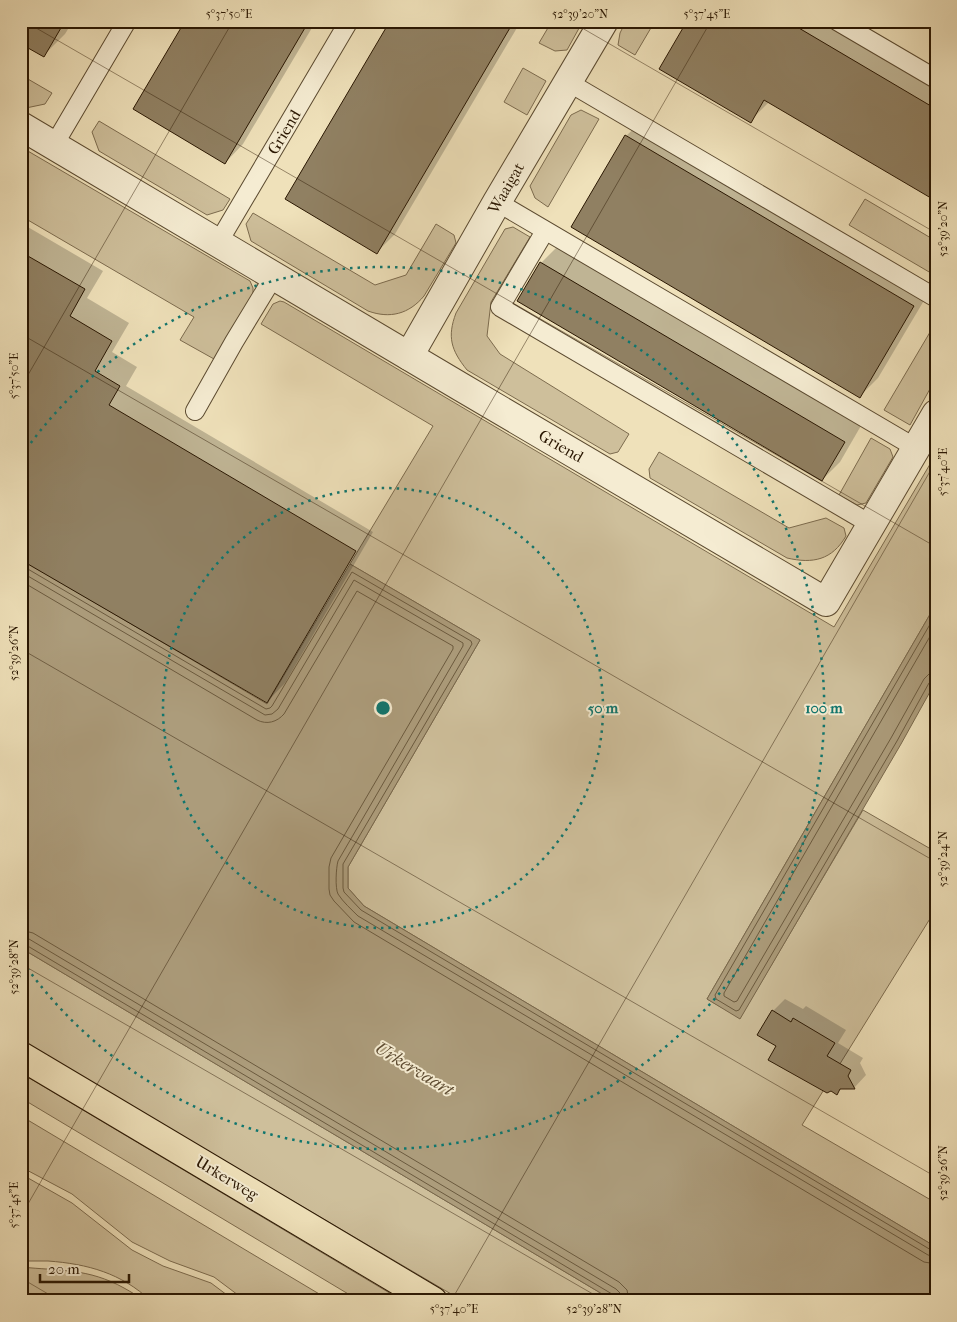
<svg xmlns="http://www.w3.org/2000/svg" width="957" height="1322" font-family="'IM FELL French Canon',serif">
<style>
.green{fill:#cebf9b;stroke:#7c6b4e}
.water{fill:#ac9c7b;stroke:#78674b}
.shadow{fill:#0003}
.lines{fill:none;stroke-linecap:round;stroke-linejoin:round}
.shore{stroke:#6b5a3e;stroke-width:1}
.building{fill:#908062;stroke:#2a1702}
.service-casing{stroke:#5b4a30;stroke-width:20}
.minor-casing{stroke:#5b4a30;stroke-width:30}
.primary-casing{stroke:#2a1702;stroke-width:30}
.service{stroke:#f5ecd2;stroke-width:18}
.minor{stroke:#f5ecd2;stroke-width:28}
.primary{stroke:#efe1ba;stroke-width:28}
.ticks{fill:none;stroke:#2a1702;stroke-width:1;stroke-opacity:0.45}
.ring{fill:none;stroke:#0f766e;stroke-width:2.5;stroke-dasharray:2.5 5}
.labels{text-anchor:middle;dominant-baseline:central;stroke-width:4;stroke-linejoin:round;paint-order:stroke}
.street-label{font-size:16px;fill:#2a1702;stroke:#f5ecd2}
.water-label{font-size:18px;font-style:italic;fill:#5e4c32;stroke:#f5ecd2}
.centre{fill:#0f766e;stroke:#f5ecd2;stroke-width:2.5}
.ring-label{font-size:15px;text-anchor:middle;font-weight:bold;fill:#0f766e;stroke:#f5ecd2;stroke-width:4;stroke-linejoin:round;paint-order:stroke}
.neatline{fill:none;stroke:#2a1702;stroke-width:2}
.ticks-label{font-size:12px;text-anchor:middle;fill:#2a1702}
</style>
<rect width="100%" height="100%" fill="#efe1ba"/>
<filter id="stains"><feTurbulence type="fractalNoise" baseFrequency=".004" numOctaves="4"/><feColorMatrix values="0 0 0 0 .2 0 0 0 0 .09 0 0 0 0 .02 0 0 0 .5 -.17"/></filter>
<radialGradient id="worn" r=".72"><stop offset=".6" stop-color="#630" stop-opacity="0"/><stop offset="1" stop-color="#630" stop-opacity=".3"/></radialGradient>
<g class="green">
<polygon points="552,21 583,21 567,50 555,51 539,43"/>
<polygon points="626,21 655,21 635,55 618,45 620,33"/>
<polygon points="523,68 546,81 527,115 504,102"/>
<polygon points="21,75 52,93 45,104 26,108 21,105"/>
<polygon points="581,110 599,119 548,207 535,198 530,186 571,115"/>
<polygon points="99,121 230,199 223,210 207,215 99,151 92,132"/>
<polygon points="21,147 250,281 253,288 253,294 214,359 180,340 194,317 21,216 21,205 23,202 21,201"/>
<polygon points="865,199 936,241 936,276 849,225"/>
<path d="M253 213 375 285 406 275 436 224 454 235 456 243 424 296C409 314 390 319 368 311L251 241 246 224Z"/>
<path d="M513 227 530 237 491 302 487 336 500 354 629 434 618 452 610 454 467 370C451 350 447 337 456 313L505 229Z"/>
<polygon points="280,301 284,302 834,627 936,454 936,604 707,999 740,1018 863,810 936,852 936,909 802,1125 936,1203 936,1247 364,906 348,888 348,867 480,640 350,564 433,426 261,324 273,304"/>
<polygon points="936,322 936,378 910,425 884,410"/>
<polygon points="871,438 890,449 893,457 866,503 857,505 839,495"/>
<path d="M659 452 789 528 826 518 844 528 846 536C832 560 813 564 787 558L650 478 649 469Z"/>
<polygon points="21,948 614,1301 463,1301 21,1041"/>
<polygon points="21,1073 403,1301 360,1301 21,1098"/>
<polygon points="21,1116 331,1301 246,1301 214,1277 170,1261 132,1242 72,1194 21,1167"/>
<path d="M21 1174 72 1203 132 1250 163 1266 211 1283 235 1301H151C121 1273 88 1264 48 1261 39 1261 30 1261 21 1261Z"/>
<path d="M21 1267C60 1271 88 1268 124 1288 131 1292 137 1295 143 1301H21Z"/>
</g>
<g class="water">
<polygon points="21,559 267,704 350,564 480,640 348,867 348,888 364,906 936,1247 936,1301 614,1301 21,948"/>
<polygon points="936,604 936,681 901,744 740,1019 707,999"/>
</g>
<g class="shadow">
<polygon points="21,21 73,21 65,34 43,56"/>
<polygon points="187,21 316,21 243,144 225,163"/>
<polygon points="392,21 521,21 395,234 377,252"/>
<polygon points="688,21 835,21 936,81 936,200 769,102 750,121"/>
<polygon points="645,118 932,287 878,378 860,396 626,136"/>
<polygon points="21,223 103,271 87,298 129,323 112,352 137,367 126,386 373,532 285,683 267,702 21,558"/>
<polygon points="559,245 862,424 840,462 822,480 518,301 541,263"/>
<polygon points="785,999 803,1009 806,1006 846,1030 838,1043 863,1058 860,1063 866,1075 854,1088 842,1088 837,1093 778,1046 773,1011"/>
</g>
<g class="lines">
<g class="shore">
<polyline points="21,565 266,709 270,708 272,706 352,572 471,641 472,644 343,864 343,888 344,892 361,910 931,1250 936,1251"/>
<path d="M21 572 265 715 272 714 278 709 354 580 463 643V646L338 861C336 868 335 888 338 894 343 902 352 910 358 916L928 1255 936 1257"/>
<path d="M21 581 257 720C267 725 277 722 284 714L357 591 453 646V649L331 858 329 867V889L330 895 334 901 354 922 924 1262 936 1264"/>
<polyline points="936,614 715,995 716,999 736,1011 739,1010 897,741 929,683 932,680 936,680"/>
<polyline points="936,626 724,993 724,996 734,1002 737,1001 891,738 924,679 929,674 936,673"/>
<polyline points="21,930 33,933 619,1282 627,1290 629,1301"/>
<polyline points="21,938 29,939 616,1289 620,1293 622,1301"/>
<polyline points="21,944 26,945 612,1294 615,1297 615,1301"/>
</g>
</g>
<g class="building">
<polygon points="21,21 65,21 44,57 21,44"/>
<polygon points="185,21 309,21 225,164 133,109"/>
<polygon points="390,21 514,21 377,254 285,199"/>
<polygon points="687,21 787,21 936,109 936,201 764,100 751,123 659,69"/>
<polygon points="625,135 914,306 860,398 571,227"/>
<polygon points="21,252 85,289 70,316 112,341 95,371 120,386 109,405 356,551 267,703 21,560"/>
<polygon points="540,262 845,442 822,481 517,301"/>
<polygon points="772,1010 791,1022 793,1018 835,1043 827,1056 851,1070 848,1076 855,1089 840,1089 837,1095 831,1091 827,1093 768,1060 776,1046 757,1035"/>
</g>
<g class="lines">
<defs>
<g id="service">
<polyline points="837,21 936,79"/>
<polyline points="568,82 936,298"/>
<polyline points="54,145 127,21"/>
<polyline points="497,202 916,448"/>
<polyline points="545,231 500,307 872,525"/>
<polyline points="218,243 349,21"/>
<polyline points="195,411 234,342 274,276"/>
</g>
<g id="minor">
<polyline points="21,126 461,387 826,602 936,414"/>
<polyline points="409,356 497,202 604,21"/>
</g>
<polyline id="primary" points="21,1056 433,1301"/>
</defs>
<use href="#service" class="service-casing"/>
<use href="#minor" class="minor-casing"/>
<use href="#primary" class="primary-casing"/>
<use href="#service" class="service"/>
<use href="#minor" class="minor"/>
<use href="#primary" class="primary"/>
</g>
<path class="ticks" d="M24 21 936 547M570 21 936 233M21 334 936 862M21 387 233 21M21 649 936 1177M21 964 605 1301M21 1216 711 21M21 1278 60 1301M451 1301 936 461M929 1301 936 1290"/>
<g class="ring">
<circle cx="383" cy="708" r="220"/>
<path d="M22 455A441 441 0 1 1 22 961"/>
</g>
<g class="labels">
<g class="street-label">
<text transform="translate(284 132) rotate(-59)">Griend</text>
<text transform="translate(506 188) rotate(-60)">Waaigat</text>
<text transform="translate(561 446) rotate(30)">Griend</text>
<text transform="translate(227 1178) rotate(31)">Urkerweg</text>
</g>
<g class="water-label">
<text transform="translate(414 1069) rotate(31)">Urkervaart</text>
</g>
</g>
<circle cx="383" cy="708" r="8" class="centre"/>
<g class="ring-label">
<text x="603" y="713">50 m</text>
<text x="824" y="713">100 m</text>
</g>
<rect width="957" height="1322" fill="none" stroke="#efe1ba" stroke-width="55"/>
<path d="M40 1274v8h89v-8" fill="none" stroke="#2a1702" stroke-width="2.5"/>
<text x="48" y="1274" font-size="15" fill="#2a1702" stroke="#f5ecd2" stroke-width="4" paint-order="stroke">20 m</text>
<rect x="28" y="28" width="902" height="1266" class="neatline"/>
<g class="ticks-label">
<text x="229" y="18">5°37'50"E</text>
<text x="580" y="18">52°39'20"N</text>
<text x="707" y="18">5°37'45"E</text>
<text transform="translate(943 229) rotate(-90)" y="4">52°39'20"N</text>
<text transform="translate(14 376) rotate(-90)" y="4">5°37'50"E</text>
<text transform="translate(943 472) rotate(-90)" y="4">5°37'40"E</text>
<text transform="translate(14 653) rotate(-90)" y="4">52°39'26"N</text>
<text transform="translate(943 859) rotate(-90)" y="4">52°39'24"N</text>
<text transform="translate(14 967) rotate(-90)" y="4">52°39'28"N</text>
<text transform="translate(943 1173) rotate(-90)" y="4">52°39'26"N</text>
<text transform="translate(14 1205) rotate(-90)" y="4">5°37'45"E</text>
<text x="454" y="1313">5°37'40"E</text>
<text x="594" y="1313">52°39'28"N</text>
</g>
<rect width="100%" height="100%" filter="url(#stains)"/>
<rect width="100%" height="100%" fill="url(#worn)"/>
</svg>
